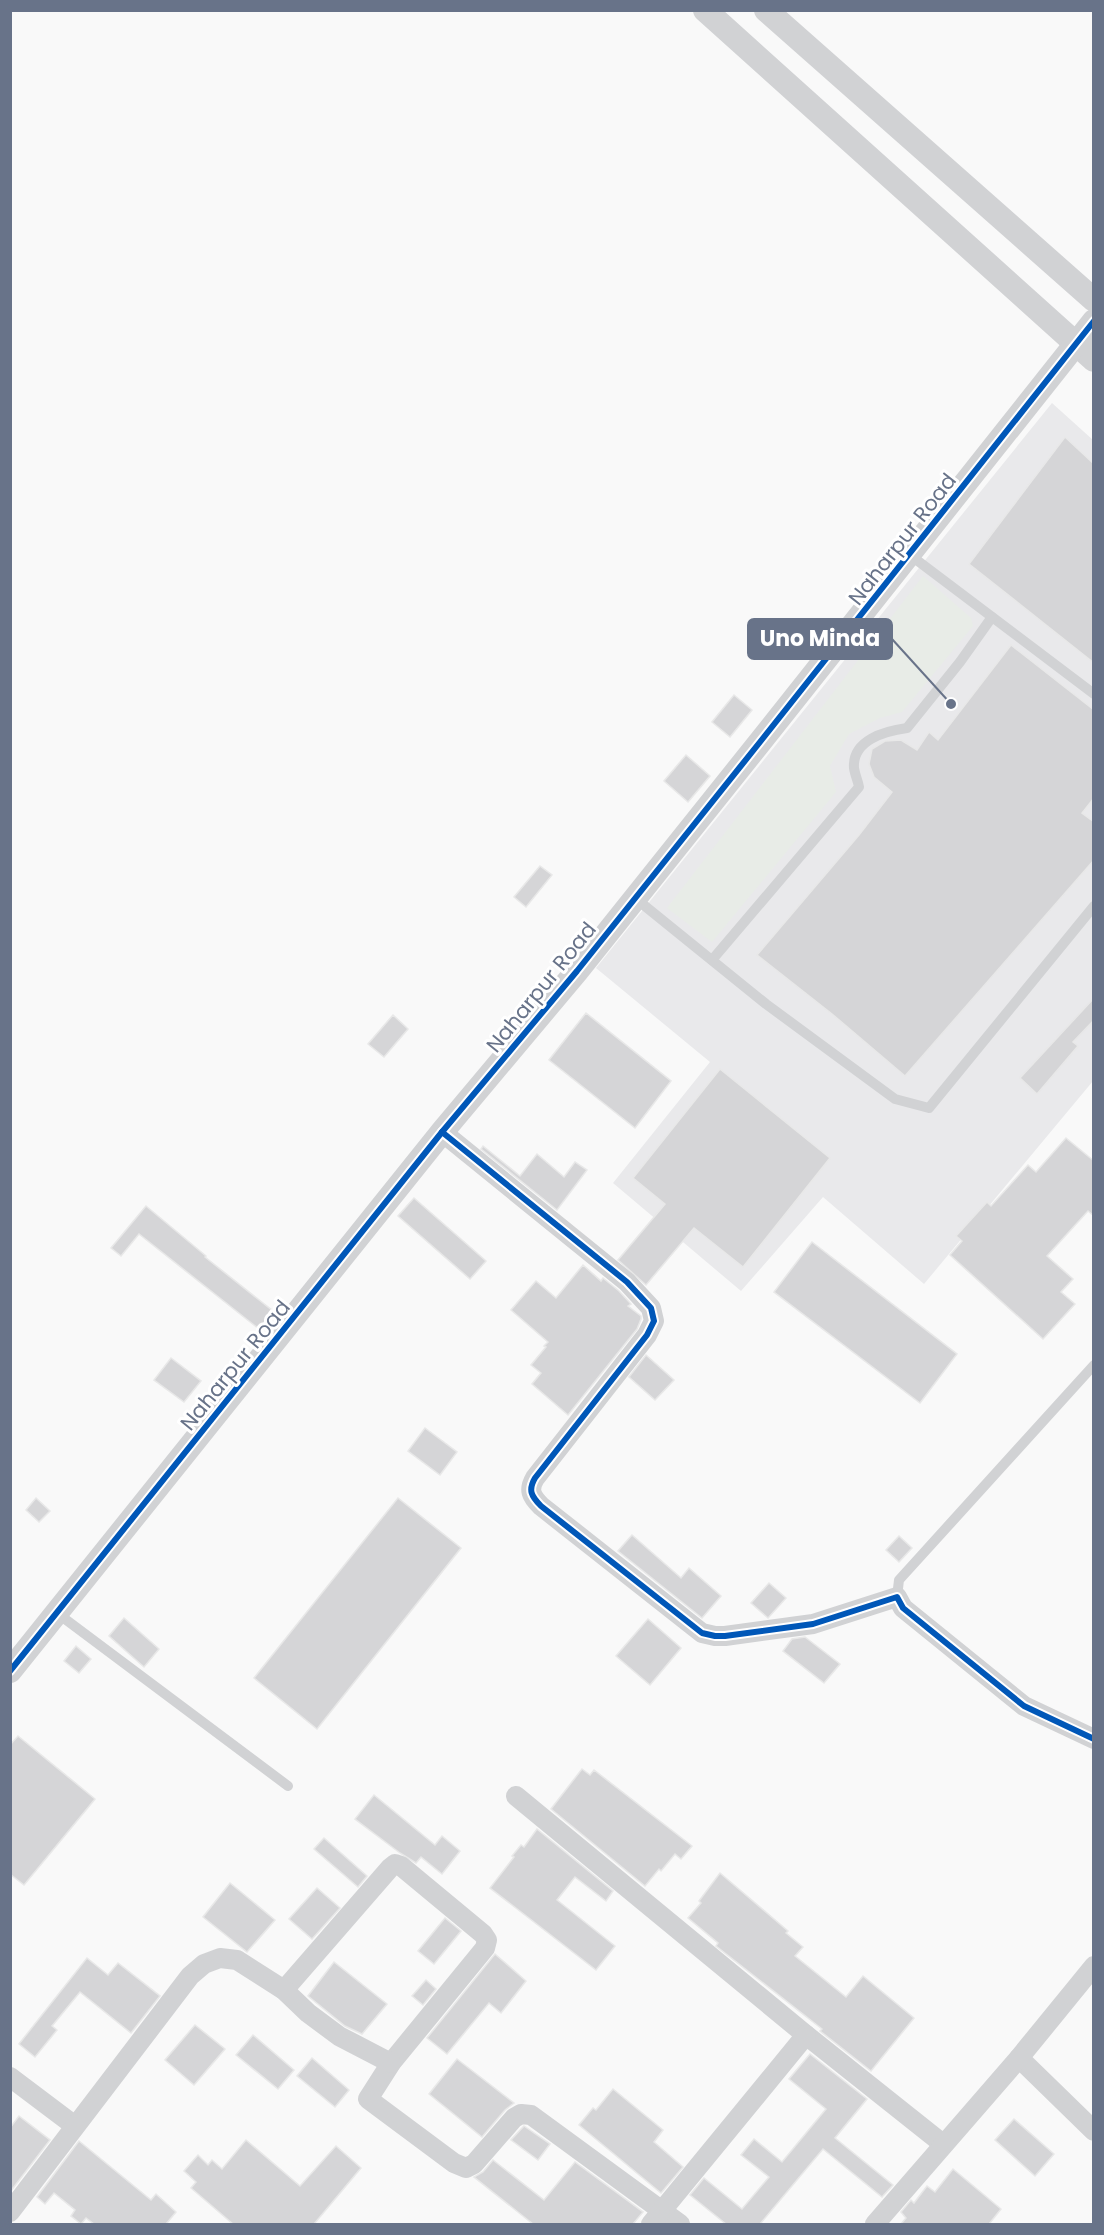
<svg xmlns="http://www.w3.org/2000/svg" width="1104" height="2235" font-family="Poppins,sans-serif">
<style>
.built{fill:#e9e9eb}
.green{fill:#e8ece7}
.building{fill:#d5d5d7;stroke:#e8e8e8;stroke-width:1.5}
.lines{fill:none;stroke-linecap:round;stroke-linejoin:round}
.service{stroke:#d1d2d4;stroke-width:10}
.minor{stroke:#d1d2d4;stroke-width:20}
.tertiary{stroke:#d1d2d4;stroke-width:24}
.cycleway-casing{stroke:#fff;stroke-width:10}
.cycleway{stroke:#0057b8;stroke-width:6}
.labels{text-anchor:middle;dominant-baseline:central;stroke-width:6;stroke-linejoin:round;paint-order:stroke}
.street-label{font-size:21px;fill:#687389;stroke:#fff}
.leader{fill:none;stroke:#687389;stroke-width:2}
.callout-dot{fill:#687389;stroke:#fff;stroke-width:2}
.callout{fill:#687389;stroke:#687389;stroke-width:2}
.callout-label{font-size:22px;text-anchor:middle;font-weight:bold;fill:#fff}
</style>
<rect width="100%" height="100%" fill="#f9f9f9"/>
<polygon class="built" points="1052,403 1093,440 1093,1081 924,1284 823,1197 741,1291 613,1183 710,1062 596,968"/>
<polygon class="green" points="923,576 971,618 973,626 902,712 880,718 849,734 830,766 836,792 712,942 667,908"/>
<g class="building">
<polygon points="1065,437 1094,464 1094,663 969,564"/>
<polygon points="1011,645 1094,710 1094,798 1082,813 1094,822 1094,860 905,1076 832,1014 757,955 859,835 892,792 874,777 869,764 872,749 885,741 901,740 917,750 929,732 938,740"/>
<polygon points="734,695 752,710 730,737 712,722"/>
<polygon points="686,755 710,776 688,802 664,781"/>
<polygon points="540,866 552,875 526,907 514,897"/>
<polygon points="1094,998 1094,1020 1073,1042 1078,1046 1037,1094 1020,1078"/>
<polygon points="586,1013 671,1081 635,1128 549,1060"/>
<polygon points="393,1015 408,1029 384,1057 368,1044"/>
<polygon points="720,1069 830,1158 743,1267 694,1228 646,1285 618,1260 665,1204 633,1178"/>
<polygon points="1066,1138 1094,1161 1094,1216 1088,1211 1047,1256 1073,1279 1061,1292 1075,1304 1043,1339 950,1255 962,1241 956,1236 987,1202 991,1206 1028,1165 1036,1172"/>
<polygon points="483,1146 520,1176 537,1154 564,1177 575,1162 587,1170 557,1210 481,1149"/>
<polygon points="414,1198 486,1261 470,1279 398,1216"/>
<polygon points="146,1206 206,1256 205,1257 273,1311 259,1329 139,1234 121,1256 111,1248"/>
<polygon points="812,1242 957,1354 920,1403 774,1292"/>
<polygon points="583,1265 601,1281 603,1278 619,1291 631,1304 628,1306 641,1316 641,1319 637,1329 568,1415 532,1384 541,1373 531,1365 546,1347 544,1346 548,1342 511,1310 536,1281 556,1298"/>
<polygon points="646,1355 674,1380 655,1400 629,1377"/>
<polygon points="171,1358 201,1381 184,1402 154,1380"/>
<polygon points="425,1428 457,1452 440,1475 408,1451"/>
<polygon points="36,1498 50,1511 39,1522 26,1510"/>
<polygon points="398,1498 461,1548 317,1729 254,1678"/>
<polygon points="632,1535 681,1578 689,1568 721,1596 702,1618 618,1551"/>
<polygon points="899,1536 912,1548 899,1562 886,1550"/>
<polygon points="769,1583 786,1598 768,1618 751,1603"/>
<polygon points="124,1618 159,1649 144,1667 109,1636"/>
<polygon points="648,1619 681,1648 650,1685 616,1656"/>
<polygon points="805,1637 840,1664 824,1683 783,1651 792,1639"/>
<polygon points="76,1646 91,1659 79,1673 64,1661"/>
<polygon points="18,1736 95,1799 24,1885 10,1874 10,1745"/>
<polygon points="582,1769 590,1775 594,1770 692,1846 681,1859 675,1854 661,1871 659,1869 645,1886 551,1809"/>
<polygon points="374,1795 435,1845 442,1836 460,1851 442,1874 421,1857 416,1863 400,1853 355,1819"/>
<polygon points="537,1829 613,1891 606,1901 575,1877 557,1900 615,1946 596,1970 490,1888 514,1857 512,1856 521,1845 524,1847"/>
<polygon points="324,1838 367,1876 358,1887 314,1849"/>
<polygon points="720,1873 788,1931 786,1933 803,1947 795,1956 846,1997 863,1976 914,2018 871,2071 820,2031 822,2029 716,1946 718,1943 688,1918 701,1903 699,1901"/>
<polygon points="230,1883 275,1920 247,1952 203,1917"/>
<polygon points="317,1888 340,1908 312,1939 289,1919"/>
<polygon points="445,1918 461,1931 434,1964 418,1951"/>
<polygon points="495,1954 526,1981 501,2013 489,2003 447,2054 427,2038"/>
<polygon points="87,1958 108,1975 118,1963 160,1996 131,2033 80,1992 52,2026 57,2030 35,2057 19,2044"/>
<polygon points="334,1962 387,2004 362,2034 345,2026 308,1996"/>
<polygon points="426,1980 436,1989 423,2005 412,1996"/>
<polygon points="195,2025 225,2049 194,2085 165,2060"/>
<polygon points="253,2035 294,2070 278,2089 236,2055"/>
<polygon points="810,2054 867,2099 835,2138 893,2185 882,2197 823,2149 760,2224 726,2224 690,2195 704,2178 742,2209 769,2177 741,2155 754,2139 782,2162 826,2109 789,2079"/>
<polygon points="312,2058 349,2090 335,2107 297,2076"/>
<polygon points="457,2059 514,2103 505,2110 482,2137 429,2094"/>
<polygon points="613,2089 663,2130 654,2142 683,2167 661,2193 579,2125 593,2108 596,2110"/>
<polygon points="19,2116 50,2140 10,2192 10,2128"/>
<polygon points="1014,2119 1054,2154 1035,2176 995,2140"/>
<polygon points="524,2126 550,2144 538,2160 511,2140"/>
<polygon points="246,2140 300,2186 336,2146 361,2168 314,2224 233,2224 191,2188 196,2182 184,2171 198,2155 208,2165 212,2160 222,2169"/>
<polygon points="79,2141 151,2200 156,2194 176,2212 166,2224 94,2224 86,2218 81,2224 71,2216 75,2210 54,2193 45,2204 37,2197"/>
<polygon points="493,2160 544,2200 575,2162 643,2212 633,2224 533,2224 474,2177 483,2172"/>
<polygon points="953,2169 1001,2209 989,2224 901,2224 906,2218 901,2212 911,2200 914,2203 927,2186 935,2192"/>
</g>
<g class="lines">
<g class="service">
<polyline points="910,555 1094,694"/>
<polyline points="635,898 766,1004 895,1099 929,1108 1094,906"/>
<path d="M712 960 859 787C858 781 855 775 854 768 852 740 885 731 907 728L960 662 992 617"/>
<polyline points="897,1597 899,1580 1094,1365"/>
<polyline points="57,1613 288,1786"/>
</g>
<g class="minor">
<path d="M442 1132 627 1282 651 1308 654 1321 647 1335 535 1478C528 1490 531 1496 541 1506L702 1633 715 1636H725L813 1624 897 1597 903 1608 1024 1706 1094 1739"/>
<polyline points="516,1796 806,2035 943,2144"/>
<polyline points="284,1990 390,1868 395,1864 401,1866 483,1934 487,1940 485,1948 391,2063 368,2099 454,2163 466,2168 474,2164 514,2118 521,2114 531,2115 680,2224"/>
<polyline points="1019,2058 1094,2131"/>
<polyline points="10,2077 75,2126"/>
<polyline points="10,2212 190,1976 204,1964 220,1958 237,1960 284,1990 308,2013 339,2036 391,2063"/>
<polyline points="651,2224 806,2035"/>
<polyline points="875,2224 1019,2058 1094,1966"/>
</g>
<g class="tertiary">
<polyline points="705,10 1094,360"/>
<polyline points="766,10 1094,300"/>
<polyline points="10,1671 442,1132 577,971 760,742 1094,321"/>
</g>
<defs>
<g id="cycleway">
<path d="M442 1132 627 1282 651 1308 654 1321 647 1335 535 1478C528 1490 531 1496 541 1506L702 1633 715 1636H725L813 1624 897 1597 903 1608 1024 1706 1094 1739"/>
<polyline points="10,1671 442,1132 577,971 760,742 1094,321"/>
</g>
</defs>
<use href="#cycleway" class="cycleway-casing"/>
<use href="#cycleway" class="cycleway"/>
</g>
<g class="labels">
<g class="street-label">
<text transform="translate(902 539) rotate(-52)">Naharpur Road</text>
<text transform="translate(541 987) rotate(-51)">Naharpur Road</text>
<text transform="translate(235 1365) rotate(-51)">Naharpur Road</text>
</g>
</g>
<path class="leader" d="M951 704L892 639"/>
<circle class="callout-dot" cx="951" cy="704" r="6"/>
<rect class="callout" x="748" y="619" width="144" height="40" rx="6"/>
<g class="callout-label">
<text x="820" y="646">Uno Minda</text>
</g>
<rect width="1104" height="2235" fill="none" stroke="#687389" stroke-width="24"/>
</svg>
